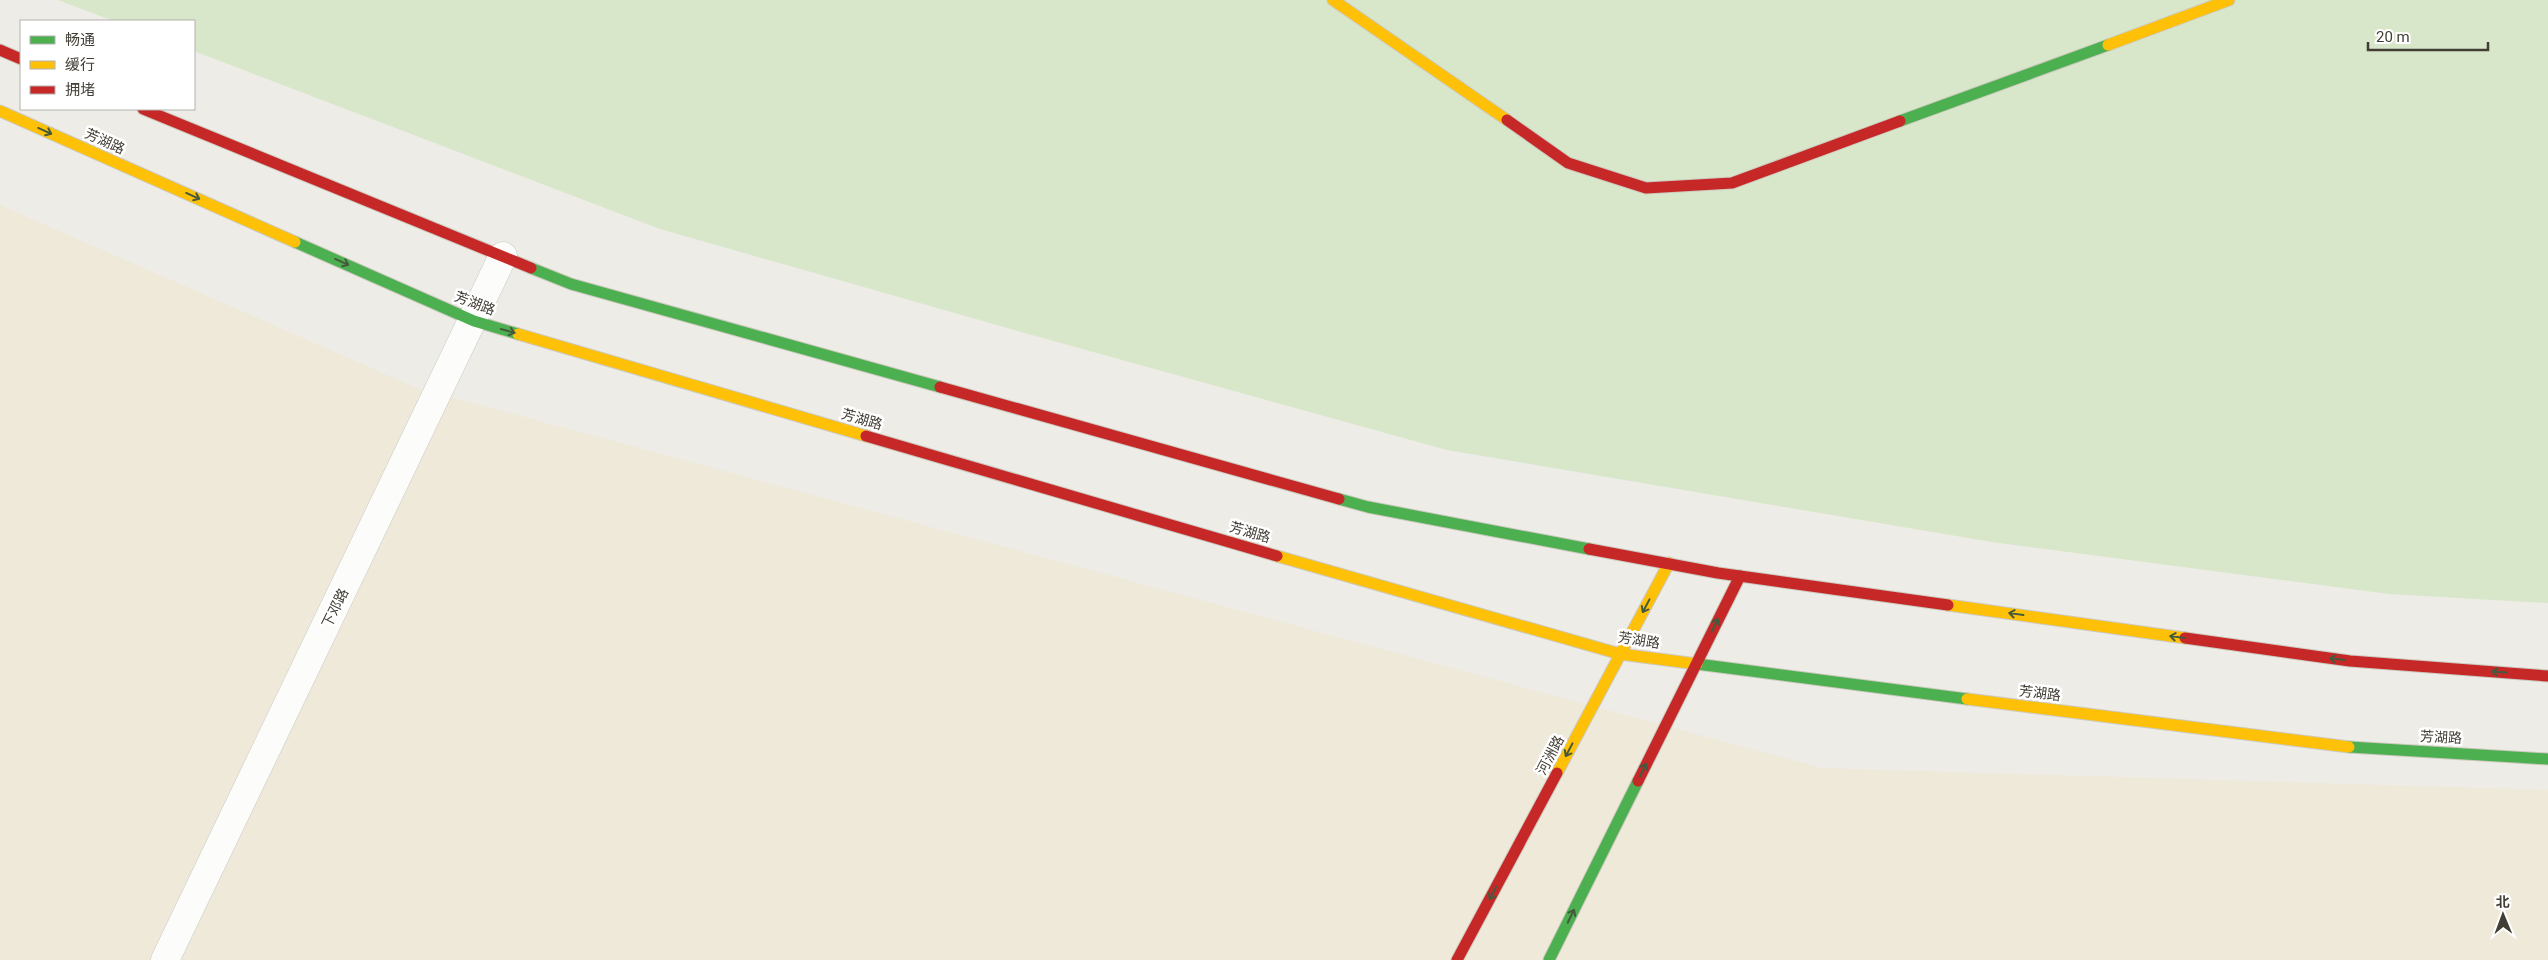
<svg xmlns="http://www.w3.org/2000/svg" width="2548" height="960" font-family="Roboto,'Noto Sans SC',sans-serif">
<style>
.commercial{fill:#efe9da}
.green{fill:#d8e6c9}
.lines{fill:none;stroke-linecap:round;stroke-linejoin:round}
.street-casing{stroke:#cbcac5;stroke-width:29}
.fast-casing{stroke:#ccc9be;stroke-width:13}
.slow-casing{stroke:#ccc9be;stroke-width:13}
.jam-casing{stroke:#ccc9be;stroke-width:13}
.street{stroke:#fcfcfb;stroke-width:28}
.fast{stroke:#4caf50;stroke-width:11}
.slow{stroke:#ffc107;stroke-width:11}
.jam{stroke:#c62828;stroke-width:11}
.oneway{stroke:#445a3c}
.labels{text-anchor:middle;dominant-baseline:central;stroke-width:5;stroke-linejoin:round;paint-order:stroke}
.street-label{font-size:14px;fill:#423e35;stroke:#fff}
</style>
<rect width="100%" height="100%" fill="#edece7"/>
<polygon class="commercial" points="0,205 417,388 1822,768 2548,790 2548,960 0,960"/>
<polygon class="green" points="58,0 2548,0 2548,603 2389,594 1992,542 1447,450 1032,335 660,229 194,51 194,21 114,21"/>
<g class="lines">
<defs>
<polyline id="street" points="165,960 503,256"/>
<g id="fast">
<polyline points="1900,121 2108,45"/>
<polyline points="295,242 474,321 518,334"/>
<polyline points="531,268 571,284 940,387"/>
<polyline points="1339,499 1368,507 1589,549"/>
<polyline points="1697,664 1967,699"/>
<polyline points="2349,747 2548,759"/>
<polyline points="1549,960 1638,781"/>
</g>
<g id="slow">
<polyline points="1333,0 1507,120"/>
<polyline points="2108,45 2229,0"/>
<polyline points="0,111 295,242"/>
<polyline points="518,334 866,436"/>
<polyline points="1277,556 1620,654 1697,664"/>
<polyline points="1948,605 2185,638"/>
<polyline points="1967,699 2349,747"/>
<polyline points="1557,773 1669,563"/>
</g>
<g id="jam">
<polyline points="0,50 21,59"/>
<polyline points="143,109 531,268"/>
<polyline points="1507,120 1568,163 1646,188 1732,183 1900,121"/>
<polyline points="940,387 1339,499"/>
<polyline points="866,436 1277,556"/>
<polyline points="1589,549 1718,573 1948,605"/>
<polyline points="2185,638 2350,661 2548,676"/>
<polyline points="1638,781 1740,576"/>
<polyline points="1457,960 1557,773"/>
</g>
</defs>
<use href="#street" class="street-casing"/>
<use href="#fast" class="fast-casing"/>
<use href="#slow" class="slow-casing"/>
<use href="#jam" class="jam-casing"/>
<use href="#street" class="street"/>
<use href="#fast" class="fast"/>
<use href="#slow" class="slow"/>
<use href="#jam" class="jam"/>
</g>
<defs><path id="oneway-shaft" d="M-6 0H5M1.5-3L5.5 0L1.5 3" fill="none" stroke-width="1.6" stroke-linecap="round" stroke-linejoin="round" transform="scale(1.25)"/></defs>
<g class="oneway">
<use href="#oneway-shaft" transform="translate(45 131) rotate(24)"/>
<use href="#oneway-shaft" transform="translate(193 196) rotate(24)"/>
<use href="#oneway-shaft" transform="translate(342 262) rotate(24)"/>
<use href="#oneway-shaft" transform="translate(508 331) rotate(16)"/>
<use href="#oneway-shaft" transform="translate(1646 606) rotate(118)"/>
<use href="#oneway-shaft" transform="translate(2016 614) rotate(-172)"/>
<use href="#oneway-shaft" transform="translate(1715 625) rotate(-63)"/>
<use href="#oneway-shaft" transform="translate(2177 637) rotate(-172)"/>
<use href="#oneway-shaft" transform="translate(2337 659) rotate(-172)"/>
<use href="#oneway-shaft" transform="translate(2499 672) rotate(-176)"/>
<use href="#oneway-shaft" transform="translate(1569 750) rotate(118)"/>
<use href="#oneway-shaft" transform="translate(1643 770) rotate(-64)"/>
<use href="#oneway-shaft" transform="translate(1493 893) rotate(118)"/>
<use href="#oneway-shaft" transform="translate(1571 916) rotate(-64)"/>
</g>
<g class="labels">
<g class="street-label">
<text transform="translate(105 141) rotate(24)">芳湖路</text>
<text transform="translate(475 303) rotate(21)">芳湖路</text>
<text transform="translate(862 419) rotate(16)">芳湖路</text>
<text transform="translate(1250 532) rotate(16)">芳湖路</text>
<text transform="translate(335 608) rotate(-64)">下邓路</text>
<text transform="translate(1639 640) rotate(9)">芳湖路</text>
<text transform="translate(2040 693) rotate(7)">芳湖路</text>
<text transform="translate(2441 737) rotate(3)">芳湖路</text>
<text transform="translate(1550 755) rotate(-62)">河洲路</text>
</g>
</g>
<rect x="20" y="20" width="175" height="90" fill="#ffffff" stroke="#b3b2ae"/>
<rect x="30" y="36" width="25" height="8" fill="#4caf50" stroke="#b3b2ae"/>
<text x="65" y="45" font-size="15" fill="#423e35">畅通</text>
<rect x="30" y="61" width="25" height="8" fill="#ffc107" stroke="#b3b2ae"/>
<text x="65" y="70" font-size="15" fill="#423e35">缓行</text>
<rect x="30" y="86" width="25" height="8" fill="#c62828" stroke="#b3b2ae"/>
<text x="65" y="95" font-size="15" fill="#423e35">拥堵</text>
<g transform="translate(2503 915) rotate(359)" stroke="#ffffff" stroke-width="4" paint-order="stroke">
<path d="M0-4L9 19L0 12L-9 19Z" fill="#423e35"/>
<text y="-8" font-size="14" font-weight="bold" text-anchor="middle" fill="#423e35">北</text>
</g>
<path d="M2368 42v8h120v-8" fill="none" stroke="#423e35" stroke-width="2.5"/>
<text x="2376" y="42" font-size="15" fill="#423e35" stroke="#ffffff" stroke-width="4" paint-order="stroke">20 m</text>
</svg>
